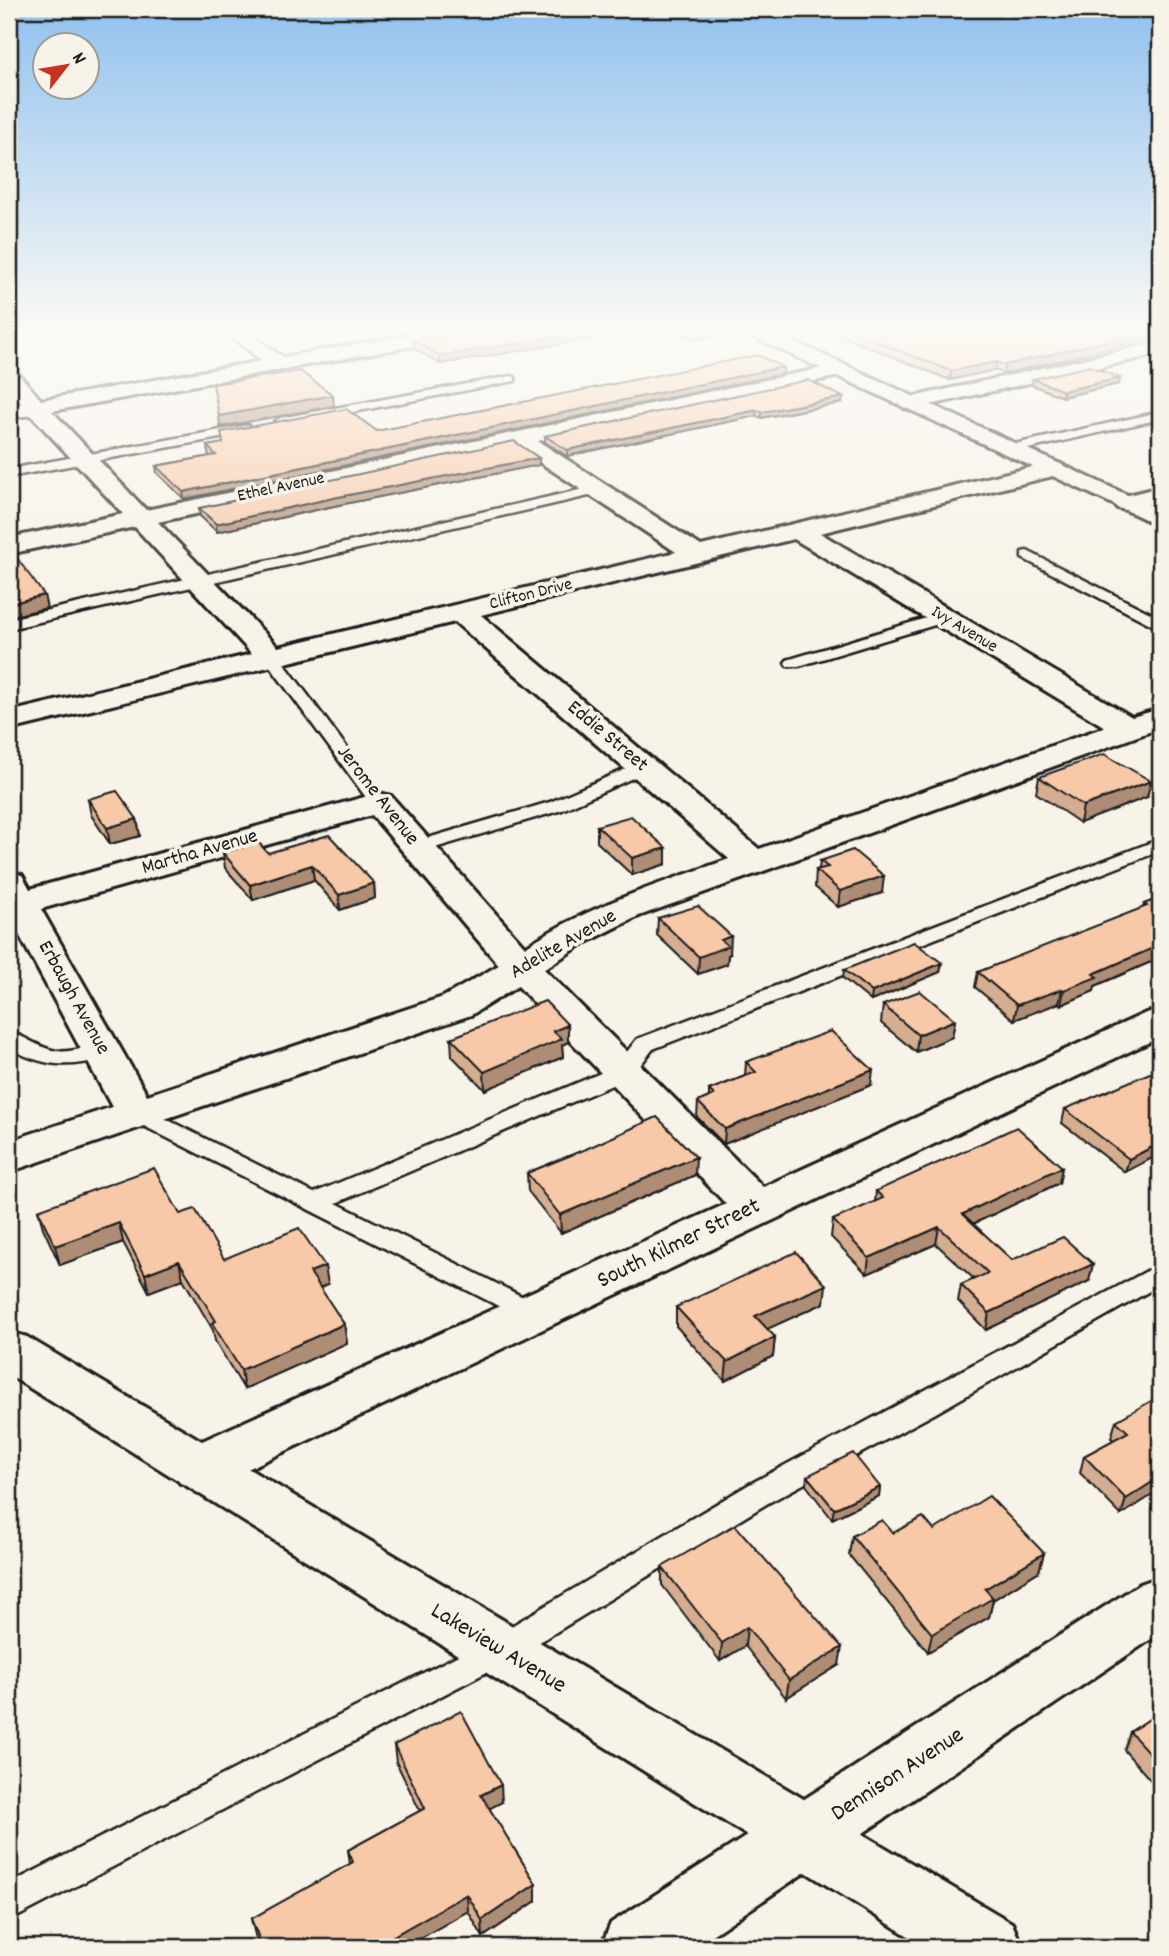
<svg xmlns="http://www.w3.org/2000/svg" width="1169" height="1956" font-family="Dekko,sans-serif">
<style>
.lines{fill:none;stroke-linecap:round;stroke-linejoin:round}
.lane-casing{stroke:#1c1c1c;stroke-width:5}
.street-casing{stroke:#1c1c1c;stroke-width:6}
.secondary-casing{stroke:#1c1c1c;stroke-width:6}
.lane{fill:#f7f3e8;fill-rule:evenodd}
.street{fill:#f7f3e8;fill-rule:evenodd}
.secondary{fill:#f7f3e8;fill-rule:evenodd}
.wall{fill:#d5ad90;stroke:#1c1c1c;stroke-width:2}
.shaded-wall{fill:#ae8d76;stroke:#1c1c1c;stroke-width:2}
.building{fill:#f8c9a8;stroke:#1c1c1c;stroke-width:2}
.labels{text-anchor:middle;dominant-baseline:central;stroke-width:7;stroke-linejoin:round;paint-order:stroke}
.far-street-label{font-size:18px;fill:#1c1c1c;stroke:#f7f3e8}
.street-label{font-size:21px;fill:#1c1c1c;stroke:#f7f3e8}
.near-street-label{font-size:24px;fill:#1c1c1c;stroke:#f7f3e8}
</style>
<rect width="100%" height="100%" fill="#f7f3e8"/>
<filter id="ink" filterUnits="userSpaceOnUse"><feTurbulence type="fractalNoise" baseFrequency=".0143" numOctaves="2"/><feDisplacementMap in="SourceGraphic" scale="14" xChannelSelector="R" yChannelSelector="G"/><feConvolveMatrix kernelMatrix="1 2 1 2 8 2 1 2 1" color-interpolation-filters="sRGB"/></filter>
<g filter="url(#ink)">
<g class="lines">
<defs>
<g id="lane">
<polygon points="511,376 515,377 515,381 280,426 274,422 280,418"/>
<polygon points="1160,412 1160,419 1010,453 1004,449 1010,445"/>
<polygon points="248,425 254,429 252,432 9,477 9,469"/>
<polygon points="597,486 602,487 602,493 9,629 9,619"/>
<polygon points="1027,551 1160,618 1160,629 1022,558 1022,552"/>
<polygon points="943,613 948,615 951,618 948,621 799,666 787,666 785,663 787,660"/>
<polygon points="272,653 278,655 385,799 388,803 385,807 373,807 264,658"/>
<polygon points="642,762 651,767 648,771 562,810 418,853 409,847 411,843 550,802"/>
<polygon points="1160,839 1160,851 653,1049 631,1077 336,1203 543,1307 547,1314 543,1321 534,1324 128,1118 124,1113 128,1108 136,1105 144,1108 314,1193 615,1067 637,1039"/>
<path d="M9 1032C25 1036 39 1048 56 1051 74 1054 93 1042 111 1047L114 1052 111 1057C69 1068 47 1068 9 1048Z"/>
<polygon points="1160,1264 1160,1285 934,1414 768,1503 510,1660 9,1921 9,1884 488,1640 748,1485"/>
</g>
<g id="street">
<path d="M222 329H243L283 357 444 329H484L474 335 52 411 146 510 841 364 848 366 851 370 848 374 538 441 701 546 1053 462 1061 464 1065 469 1061 474 820 533 1132 717 1160 709V728L639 916 581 945 544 969 763 1187 1146 1013 1160 1010V1037L218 1483 199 1489 180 1483 172 1467 180 1451 726 1204 518 986 471 1015 9 1172V1141L112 1107 9 916V872L22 875 30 889 379 793 391 796 525 947C587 906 659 884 729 859L455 622 9 730V712L252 654 135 527 9 554V538L123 514 31 415 9 418V406L22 403 9 388V369L16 371 41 400 262 361ZM515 446 676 552 278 647 158 522ZM794 539 1105 727 759 849 481 615ZM372 815 499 965 443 997 147 1095 41 909Z"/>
<polygon points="777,329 816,329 813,333 768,342 758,336 761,332"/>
<polygon points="1160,342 1160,354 912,409 904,408 901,403 904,398 912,397"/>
<polygon points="1160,487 1160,501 1126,510 1117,508 1114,503 1117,498"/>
<polygon points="1160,1577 1160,1633 694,1947 601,1947 611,1923 1140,1584"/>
</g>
<g id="secondary">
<polygon points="742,329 767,329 1160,510 1160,526 745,333"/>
<polygon points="9,1332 27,1337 1012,1923 1022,1947 926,1947 9,1375"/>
</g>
</defs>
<use href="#lane" class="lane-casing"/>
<use href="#street" class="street-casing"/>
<use href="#secondary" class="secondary-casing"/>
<use href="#lane" class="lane"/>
<use href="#street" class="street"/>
<use href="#secondary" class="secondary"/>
</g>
<g class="wall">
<polygon points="153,329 212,329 162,336"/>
<polygon points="382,329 431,329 393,335"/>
<polygon points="476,329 651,329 440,364 414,348 414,340"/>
<polygon points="670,329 741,329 741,332 693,340"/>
<polygon points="824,329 1160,329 1160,336 1004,374 995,370 950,380"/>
<polygon points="783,367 783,374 184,499 157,473 156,466 210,456 208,453 207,446 377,431"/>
<polygon points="1033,379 1119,384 1062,397 1032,385"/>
<polygon points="808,380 842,403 761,418 756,416 567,456 545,442 545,436"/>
<polygon points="539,465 334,506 217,532 200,516 199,508"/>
<polygon points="1039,777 1147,797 1080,823 1036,793"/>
<polygon points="88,799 137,819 140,836 110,844 91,815"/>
<polygon points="597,826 666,848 666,864 632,875 597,842"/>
<polygon points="223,853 268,853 374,883 375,898 340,910 314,880 253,900 225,868"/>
<polygon points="820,861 882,893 838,907 815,887 816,870 819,869"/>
<polygon points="1160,898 1160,958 1095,986 1094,991 1061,1005 1059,1003 1014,1020 975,987 978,972 1143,908 1144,904"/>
<polygon points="658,918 730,954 728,955 727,964 698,974 657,935"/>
<polygon points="942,963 940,972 871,1001 843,978 844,970"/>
<polygon points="883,1005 955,1020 952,1037 916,1052 881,1023"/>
<polygon points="451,1038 568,1042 562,1045 563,1057 485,1090 452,1056"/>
<polygon points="746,1062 871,1085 724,1144 697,1117 698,1102 709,1097 709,1090 745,1076"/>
<polygon points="1160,1075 1160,1154 1125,1172 1062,1123 1065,1109"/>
<polygon points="586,1149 695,1175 561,1233 528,1191 527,1173"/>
<polygon points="1062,1167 1059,1183 973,1224 1012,1260 1089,1281 986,1330 958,1301 961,1285 974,1279 936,1244 867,1274 831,1237 833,1220 875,1202 876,1191"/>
<polygon points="38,1210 180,1214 224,1259 328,1284 320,1288 344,1324 347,1343 244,1389 215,1341 213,1330 183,1279 149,1292 123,1242 60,1265 43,1228"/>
<polygon points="824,1303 767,1329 775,1337 773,1356 725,1381 676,1326 676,1307"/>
<polygon points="1160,1401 1160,1490 1121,1515 1080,1473 1084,1456 1114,1440 1111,1438 1116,1421"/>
<polygon points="807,1476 880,1487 879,1496 832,1519 806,1485"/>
<polygon points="934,1530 1044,1553 1039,1571 993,1600 989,1617 928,1652 849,1555 852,1536"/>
<polygon points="662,1567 839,1665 786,1698 745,1646 720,1661 662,1585"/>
<polygon points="1160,1712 1160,1791 1124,1750 1130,1732"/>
<polygon points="394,1745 502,1802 489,1808 536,1884 536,1901 483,1937 468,1911 405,1947 260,1947 255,1935 251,1919 350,1864 348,1850 420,1811 396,1762"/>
</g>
<g class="shaded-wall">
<polygon points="161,329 212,329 162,336"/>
<polygon points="393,329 431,329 393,335"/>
<polygon points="603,329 651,329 440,364 440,356"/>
<polygon points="713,329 741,329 741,332 693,340 693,332"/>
<polygon points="1158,329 1160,329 1160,336 1004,374 1005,365"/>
<polygon points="996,362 995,370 950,380 951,371"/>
<polygon points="783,367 783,374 184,499 183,492"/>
<polygon points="1120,378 1119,384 1062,397 1063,391"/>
<polygon points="333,395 334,406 220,427 219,416"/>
<polygon points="843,397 842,403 761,418 762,412"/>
<polygon points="757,410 756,416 567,456 567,450"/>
<polygon points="539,458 539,465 334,506 217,532 216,524 333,498"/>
<polygon points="44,595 47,608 9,617 9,604"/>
<polygon points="9,677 12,691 9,691"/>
<polygon points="1151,781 1147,797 1080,823 1083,806"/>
<polygon points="137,819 140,836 110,844 107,828"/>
<polygon points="666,848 666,864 632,875 632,858"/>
<polygon points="312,865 314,880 253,900 250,885"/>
<polygon points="884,876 882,893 838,907 840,891"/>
<polygon points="374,883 375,898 340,910 339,895"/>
<polygon points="731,936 730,954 728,955 727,964 698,974 699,957 721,940"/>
<polygon points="1160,945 1160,958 1095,986 1094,991 1061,1005 1064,990 1093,974"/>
<polygon points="942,963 940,972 871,1001 872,992"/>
<polygon points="1062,989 1059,1003 1014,1020 1017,1005"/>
<polygon points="955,1020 952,1037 916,1052 918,1035"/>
<polygon points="568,1025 568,1042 562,1045 563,1057 485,1090 484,1072 553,1031"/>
<polygon points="873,1070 871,1085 724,1144 725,1129"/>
<polygon points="1160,1143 1160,1154 1125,1172 1129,1159"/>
<polygon points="696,1157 695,1175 561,1233 560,1215"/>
<polygon points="1062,1167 1059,1183 960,1230 963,1214"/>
<polygon points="119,1223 123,1242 60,1265 55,1246"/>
<polygon points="939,1227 936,1244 867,1274 869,1258"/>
<polygon points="179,1261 183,1279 149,1292 145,1274"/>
<polygon points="1093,1264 1089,1281 986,1330 989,1313"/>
<polygon points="325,1266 328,1284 313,1291 310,1272"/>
<polygon points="826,1285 824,1303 754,1335 755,1316"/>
<polygon points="344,1324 347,1343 244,1389 241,1370"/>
<polygon points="775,1337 773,1356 725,1381 727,1362"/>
<polygon points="1160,1477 1160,1490 1121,1515 1126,1499"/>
<polygon points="880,1487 879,1496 832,1519 834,1509"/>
<polygon points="1044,1553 1039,1571 993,1600 989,1617 928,1652 932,1634 985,1589"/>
<polygon points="747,1627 745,1646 720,1661 722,1643"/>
<polygon points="842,1647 839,1665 786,1698 789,1680"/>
<polygon points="501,1785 502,1802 483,1812 481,1795"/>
<polygon points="536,1884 536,1901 483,1937 482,1920"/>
<polygon points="467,1894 468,1911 405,1947 374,1947"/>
</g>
<g class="building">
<polygon points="476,329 603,329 440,356 414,340"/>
<polygon points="686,329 713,329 693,332"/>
<polygon points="844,329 1158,329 1005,365 996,362 951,371"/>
<polygon points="758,355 783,367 183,492 156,466 216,455 207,446 223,443 221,432 346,409 377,431"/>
<polygon points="1090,366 1120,378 1063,391 1033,379"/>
<polygon points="300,371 333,395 219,416 213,384"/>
<polygon points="808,380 843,397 762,412 757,410 567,450 545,436"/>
<polygon points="514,441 539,458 333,498 216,524 199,508"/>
<polygon points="14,554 44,595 9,604 9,555"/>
<polygon points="1104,754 1151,781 1083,806 1039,777"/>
<polygon points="117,791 137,819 107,828 88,799"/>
<polygon points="631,816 666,848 632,858 597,826"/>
<polygon points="329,835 374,883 339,895 312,865 250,885 223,853 258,842 268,853"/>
<polygon points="853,850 884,876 840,891 816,870 828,867 820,861"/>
<polygon points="1160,898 1160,945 1093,974 1097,977 1064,990 1062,989 1017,1005 978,972 1147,906 1144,904"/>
<polygon points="698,906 731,936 721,940 728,946 699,957 658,918"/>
<polygon points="914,942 942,963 872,992 844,970"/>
<polygon points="920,991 955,1020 918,1035 883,1005"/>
<polygon points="545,1001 568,1025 553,1031 562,1039 484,1072 451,1038"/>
<polygon points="831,1031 873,1070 725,1129 698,1102 714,1095 709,1090 756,1072 746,1062"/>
<polygon points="1150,1073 1155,1077 1160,1075 1160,1143 1129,1159 1065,1109"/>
<polygon points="657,1117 696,1157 560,1215 527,1173 586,1149"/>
<polygon points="1017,1127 1062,1167 963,1214 1012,1260 1063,1237 1093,1264 989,1313 961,1285 988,1273 939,1227 869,1258 833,1220 883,1198 876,1191"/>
<polygon points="154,1168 180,1214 195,1209 224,1259 299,1228 325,1266 310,1272 344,1324 241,1370 212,1323 216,1321 179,1261 145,1274 119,1223 55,1246 38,1210"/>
<polygon points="796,1252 826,1285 755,1316 775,1337 727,1362 676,1307"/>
<polygon points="1153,1400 1156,1403 1160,1401 1160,1477 1126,1499 1084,1456 1128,1432 1116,1421"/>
<polygon points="853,1453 880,1487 834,1509 807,1476"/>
<polygon points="989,1496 1044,1553 985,1589 993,1598 932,1634 852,1536 882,1520 893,1533 923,1517 934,1530"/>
<polygon points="735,1525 842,1647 789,1680 747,1627 722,1643 662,1567"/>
<polygon points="461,1711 501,1785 481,1795 536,1884 482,1920 467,1894 374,1947 263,1947 251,1919 353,1862 348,1850 425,1808 394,1745"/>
<polygon points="1160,1712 1160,1765 1130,1732"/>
</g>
</g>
<linearGradient id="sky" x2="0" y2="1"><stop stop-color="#91c1ef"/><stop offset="0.55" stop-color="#fbfaf5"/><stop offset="1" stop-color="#fbfaf5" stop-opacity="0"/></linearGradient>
<rect width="1169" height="602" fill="url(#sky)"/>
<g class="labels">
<g class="far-street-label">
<text transform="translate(281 488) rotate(-12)">Ethel Avenue</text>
<text transform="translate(531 595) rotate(-14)">Clifton Drive</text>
<text transform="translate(964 630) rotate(31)">Ivy Avenue</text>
</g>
<g class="street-label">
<text transform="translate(607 737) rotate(40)">Eddie Street</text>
<text transform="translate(377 796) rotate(52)">Jerome Avenue</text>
<text transform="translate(200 853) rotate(-16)">Martha Avenue</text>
<text transform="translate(564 945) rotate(-30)">Adelite Avenue</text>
<text transform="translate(73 998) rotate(61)">Erbaugh Avenue</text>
</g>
<g class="near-street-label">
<text transform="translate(679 1244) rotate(-26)">South Kilmer Street</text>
<text transform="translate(498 1649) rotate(31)">Lakeview Avenue</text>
<text transform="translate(898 1775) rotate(-33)">Dennison Avenue</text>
</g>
</g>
<rect width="1169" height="1956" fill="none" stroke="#f7f3e8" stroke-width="35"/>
<rect x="18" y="18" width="1134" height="1921" fill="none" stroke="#1c1c1c" stroke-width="2.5" filter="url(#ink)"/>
<g transform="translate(66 66) rotate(59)"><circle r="33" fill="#f7f3e8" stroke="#9f9d96" stroke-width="2"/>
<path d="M0-5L12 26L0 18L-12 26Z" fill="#c8321e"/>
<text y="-10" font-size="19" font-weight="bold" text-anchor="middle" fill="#1c1c1c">N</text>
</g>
</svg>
